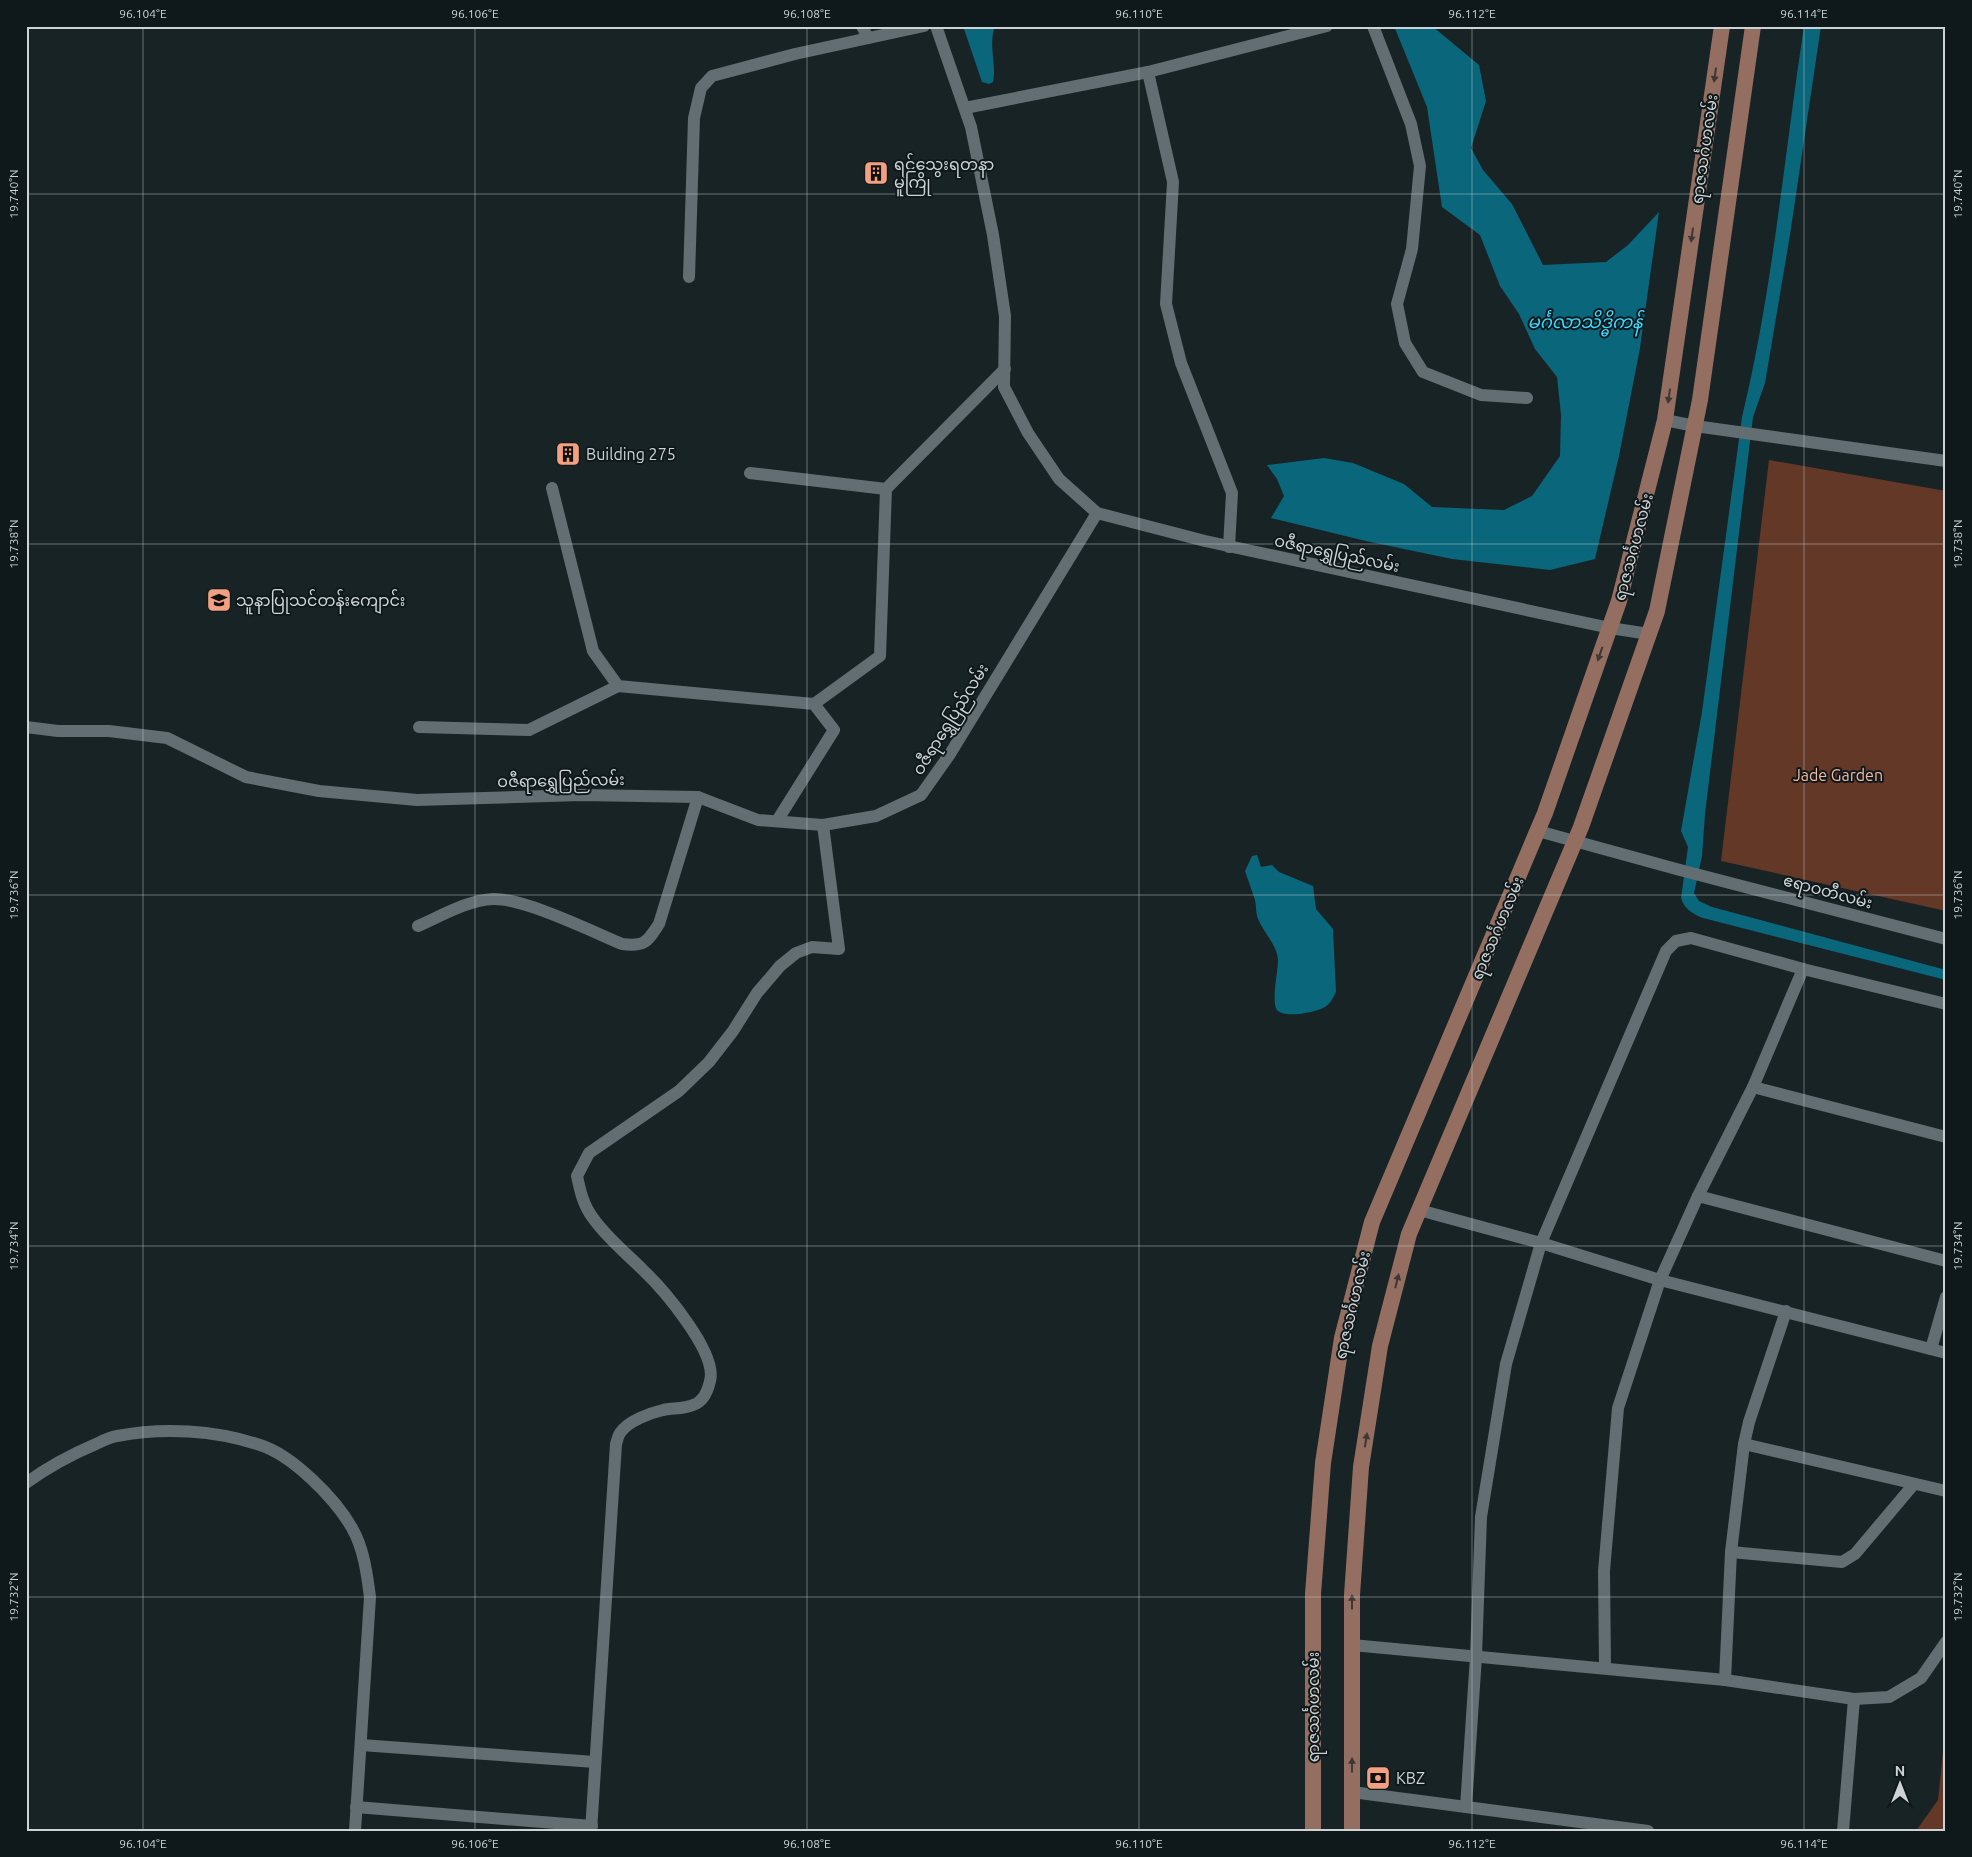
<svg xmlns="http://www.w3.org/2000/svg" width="1972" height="1857" font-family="Ubuntu,'Noto Sans Myanmar',sans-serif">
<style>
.green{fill:#633827}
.water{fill:#09667b}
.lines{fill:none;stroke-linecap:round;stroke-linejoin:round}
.minor{stroke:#626e72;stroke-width:12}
.major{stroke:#946f61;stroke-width:16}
.oneway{fill:#3e3734}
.ticks{fill:none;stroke:#cdd3d5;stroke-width:1;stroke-opacity:0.45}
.labels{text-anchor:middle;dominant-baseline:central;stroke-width:4;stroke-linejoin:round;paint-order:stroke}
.street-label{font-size:16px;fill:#cdd3d5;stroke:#0f191c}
.poi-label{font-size:16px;fill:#cdd3d5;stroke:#0f191c;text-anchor:start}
.park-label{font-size:16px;fill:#f6b79f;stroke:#0f191c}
.water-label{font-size:18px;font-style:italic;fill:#3dd8fe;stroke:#0f191c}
.neatline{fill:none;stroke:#cdd3d5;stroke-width:2}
.ticks-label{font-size:12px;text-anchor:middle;fill:#cdd3d5}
</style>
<rect width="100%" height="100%" fill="#182326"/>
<g class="green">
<polygon points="1769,460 1946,491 1946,911 1721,861"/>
<polygon points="1946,1722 1946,1831 1916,1831 1938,1800"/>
</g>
<g class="water">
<path d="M963 26H995C988 45 997 65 993 82L989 84 982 82Z"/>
<polygon points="1394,26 1432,26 1479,65 1486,101 1471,148 1483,170 1512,204 1543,265 1606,262 1628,245 1659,212 1640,348 1619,456 1595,559 1550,570 1452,559 1366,541 1271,518 1284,496 1277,479 1267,465 1324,458 1353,463 1404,484 1432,507 1504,510 1532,496 1560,456 1561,415 1557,377 1535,349 1519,314 1500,286 1480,235 1442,207 1427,107"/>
<path d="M1804 26H1821L1790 235 1765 383 1753 417 1705 814 1702 856 1694 893 1699 901 1712 907 1946 970V980L1703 918C1693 914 1684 909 1681 898L1688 847 1681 831 1702 712 1742 417C1773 289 1784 157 1804 26Z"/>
<path d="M1257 855 1261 867 1272 865 1279 872 1313 886 1316 909 1333 929 1336 992C1333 998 1331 1003 1325 1007 1317 1012 1284 1019 1277 1010 1271 1002 1278 972 1278 960 1277 945 1264 933 1258 919 1255 911 1257 904 1254 897 1251 888 1248 880 1245 871L1252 856Z"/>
</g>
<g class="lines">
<g class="minor">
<polyline points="862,26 868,38"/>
<polyline points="936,26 971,127 993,235 1005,316 1004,387 1028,433 1059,479 1097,513"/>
<polyline points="1373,26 1411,124 1420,166 1412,249 1397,304 1405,343 1423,372 1481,395 1527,398"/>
<polyline points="1148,72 1173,182 1166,304 1181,363 1232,493 1229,547"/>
<polyline points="965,108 1148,72 1327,26"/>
<polyline points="689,277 694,118 701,88 712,76 795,54 924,26"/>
<polyline points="1665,420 1695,426 1946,461"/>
<polyline points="750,473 886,489"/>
<polyline points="552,488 593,651 618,686 814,704 834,730 777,821"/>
<polyline points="814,704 880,656 886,489 1005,369"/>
<polyline points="26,727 58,731 109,731 167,738 246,777 319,791 417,800 581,795 698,797 758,820 823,825 876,816 921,795 950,754 1097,513 1205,541 1610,628 1649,634"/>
<polyline points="419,727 529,730 618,686"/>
<polyline points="1538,831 1680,870 1946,939"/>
<path d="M418 926C441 916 468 900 493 899 524 898 591 931 622 944 645 947 647 942 659 924L698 797"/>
<polyline points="1753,1087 1946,1137"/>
<polyline points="1698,1196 1946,1261"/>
<polyline points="1419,1210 1541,1243 1660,1280 1946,1353"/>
<polyline points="1931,1349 1946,1297"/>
<polyline points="1744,1444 1946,1491"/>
<path d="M26 1483C48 1467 70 1455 96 1444 102 1441 110 1437 117 1436 163 1427 215 1430 260 1445 292 1455 335 1498 352 1528 364 1549 367 1574 370 1597L355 1831"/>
<polyline points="1731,1552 1842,1562 1855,1554 1914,1484"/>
<polyline points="1352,1645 1725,1680 1854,1699 1889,1697 1921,1678 1946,1642"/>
<polyline points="1605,1668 1604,1571 1618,1408 1660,1280 1698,1196 1753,1087 1803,969"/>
<polyline points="1725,1680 1731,1552 1744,1444 1749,1422 1786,1311"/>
<polyline points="361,1745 595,1762"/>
<polyline points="1352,1792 1648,1831"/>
<polyline points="356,1807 592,1826"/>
<polyline points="1466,1807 1476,1656 1481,1517 1506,1364 1541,1243 1666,951 1676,941 1691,938 1803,969 1946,1004"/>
<path d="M591 1831 616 1444C617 1441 618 1436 620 1433 628 1421 650 1413 663 1410 673 1408 684 1409 693 1405 703 1402 708 1390 710 1381 718 1353 663 1289 643 1270 626 1253 607 1238 593 1218 583 1205 580 1190 577 1176L589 1153 679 1091 709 1062 733 1031 757 993 780 966 796 953 812 947 839 949 823 825"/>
<polyline points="1843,1831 1854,1699"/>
</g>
<g class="major">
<polyline points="1313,1831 1313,1594 1323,1463 1342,1338 1372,1222 1545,813 1619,601 1665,420 1722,26"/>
<polyline points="1352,1831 1352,1595 1361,1467 1380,1346 1409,1234 1581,827 1657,611 1700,400 1753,26"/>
</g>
</g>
<defs><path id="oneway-solid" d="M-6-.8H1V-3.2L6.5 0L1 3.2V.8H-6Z" transform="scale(1.25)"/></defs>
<g class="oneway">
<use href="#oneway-solid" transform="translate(1715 75) rotate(98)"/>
<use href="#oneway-solid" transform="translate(1692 235) rotate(98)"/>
<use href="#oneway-solid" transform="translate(1669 396) rotate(98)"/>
<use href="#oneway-solid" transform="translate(1600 654) rotate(109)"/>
<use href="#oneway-solid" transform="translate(1397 1281) rotate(-76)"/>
<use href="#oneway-solid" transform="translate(1366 1440) rotate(-81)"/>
<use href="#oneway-solid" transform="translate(1352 1602) rotate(-90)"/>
<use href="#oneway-solid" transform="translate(1352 1765) rotate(-90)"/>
</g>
<path class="ticks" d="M143 26V1831M475 26V1831M807 26V1831M1139 26V1831M1472 26V1831M1804 26V1831M26 194H1946M26 544H1946M26 895H1946M26 1246H1946M26 1597H1946"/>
<defs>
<symbol id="building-square" viewBox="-11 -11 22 22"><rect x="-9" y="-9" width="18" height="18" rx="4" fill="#f2a081" stroke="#0f191c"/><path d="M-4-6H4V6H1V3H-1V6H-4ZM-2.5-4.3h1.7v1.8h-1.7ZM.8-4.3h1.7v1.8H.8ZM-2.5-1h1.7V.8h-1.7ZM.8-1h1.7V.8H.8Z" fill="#111"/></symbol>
<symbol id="school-square" viewBox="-11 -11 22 22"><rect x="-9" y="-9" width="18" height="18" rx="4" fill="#f2a081" stroke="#0f191c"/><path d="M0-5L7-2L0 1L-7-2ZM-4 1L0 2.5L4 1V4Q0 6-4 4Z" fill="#111"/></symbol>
<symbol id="bank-square" viewBox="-11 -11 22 22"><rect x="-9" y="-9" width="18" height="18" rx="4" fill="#f2a081" stroke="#0f191c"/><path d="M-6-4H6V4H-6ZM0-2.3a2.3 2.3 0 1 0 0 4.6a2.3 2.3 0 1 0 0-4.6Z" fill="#111"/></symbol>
</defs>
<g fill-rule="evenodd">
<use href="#building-square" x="862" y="159" width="28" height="28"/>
<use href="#building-square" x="554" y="440" width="28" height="28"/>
<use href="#school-square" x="205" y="586" width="28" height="28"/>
<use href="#bank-square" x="1364" y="1764" width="28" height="28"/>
</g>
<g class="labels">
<g class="street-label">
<text transform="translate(1704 149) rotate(-82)">ရာဇသင်္ဂဟလမ်း</text>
<text transform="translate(1633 547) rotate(-75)">ရာဇသင်္ဂဟလမ်း</text>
<text transform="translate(1337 553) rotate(12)">ဝဇီရာရွှေပြည်လမ်း</text>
<text transform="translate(950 719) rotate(-58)">ဝဇီရာရွှေပြည်လမ်း</text>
<text transform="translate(561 780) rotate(-1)">ဝဇီရာရွှေပြည်လမ်း</text>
<text transform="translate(1828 891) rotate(15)">ဧရာဝတီလမ်း</text>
<text transform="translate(1497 928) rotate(-67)">ရာဇသင်္ဂဟလမ်း</text>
<text transform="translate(1352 1305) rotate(-77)">ရာဇသင်္ဂဟလမ်း</text>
<text transform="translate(1313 1707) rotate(-90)">ရာဇသင်္ဂဟလမ်း</text>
</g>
<g class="poi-label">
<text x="894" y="164">ရင်သွေးရတနာ<tspan x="894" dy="18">မူကြို</tspan></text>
<text x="586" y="454">Building 275</text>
<text x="236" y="600">သူနာပြုသင်တန်းကျောင်း</text>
<text x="1396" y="1778">KBZ</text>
</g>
<g class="park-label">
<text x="1838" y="775">Jade Garden</text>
</g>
<g class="water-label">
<text x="1585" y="321">မင်္ဂလာသိဒ္ဓိကန်</text>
</g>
</g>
<rect width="1972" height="1857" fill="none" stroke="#0f191c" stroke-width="55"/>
<g transform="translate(1900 1784)" stroke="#0f191c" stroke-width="4" paint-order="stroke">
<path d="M0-4L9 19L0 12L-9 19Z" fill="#cdd3d5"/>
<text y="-8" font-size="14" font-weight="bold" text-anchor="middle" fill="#cdd3d5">N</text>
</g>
<rect x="28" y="28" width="1916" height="1802" class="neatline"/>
<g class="ticks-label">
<text x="143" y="18">96.104°E</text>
<text x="475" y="18">96.106°E</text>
<text x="807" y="18">96.108°E</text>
<text x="1139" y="18">96.110°E</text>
<text x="1472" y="18">96.112°E</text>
<text x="1804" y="18">96.114°E</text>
<text transform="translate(14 194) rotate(-90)" y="4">19.740°N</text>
<text transform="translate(1958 194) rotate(-90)" y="4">19.740°N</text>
<text transform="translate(14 544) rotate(-90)" y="4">19.738°N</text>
<text transform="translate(1958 544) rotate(-90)" y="4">19.738°N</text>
<text transform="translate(14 895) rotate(-90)" y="4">19.736°N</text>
<text transform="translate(1958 895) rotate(-90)" y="4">19.736°N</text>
<text transform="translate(14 1246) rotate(-90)" y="4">19.734°N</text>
<text transform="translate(1958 1246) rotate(-90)" y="4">19.734°N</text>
<text transform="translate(14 1597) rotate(-90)" y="4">19.732°N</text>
<text transform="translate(1958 1597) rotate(-90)" y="4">19.732°N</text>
<text x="143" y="1848">96.104°E</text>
<text x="475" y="1848">96.106°E</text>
<text x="807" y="1848">96.108°E</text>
<text x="1139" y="1848">96.110°E</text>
<text x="1472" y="1848">96.112°E</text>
<text x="1804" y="1848">96.114°E</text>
</g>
</svg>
